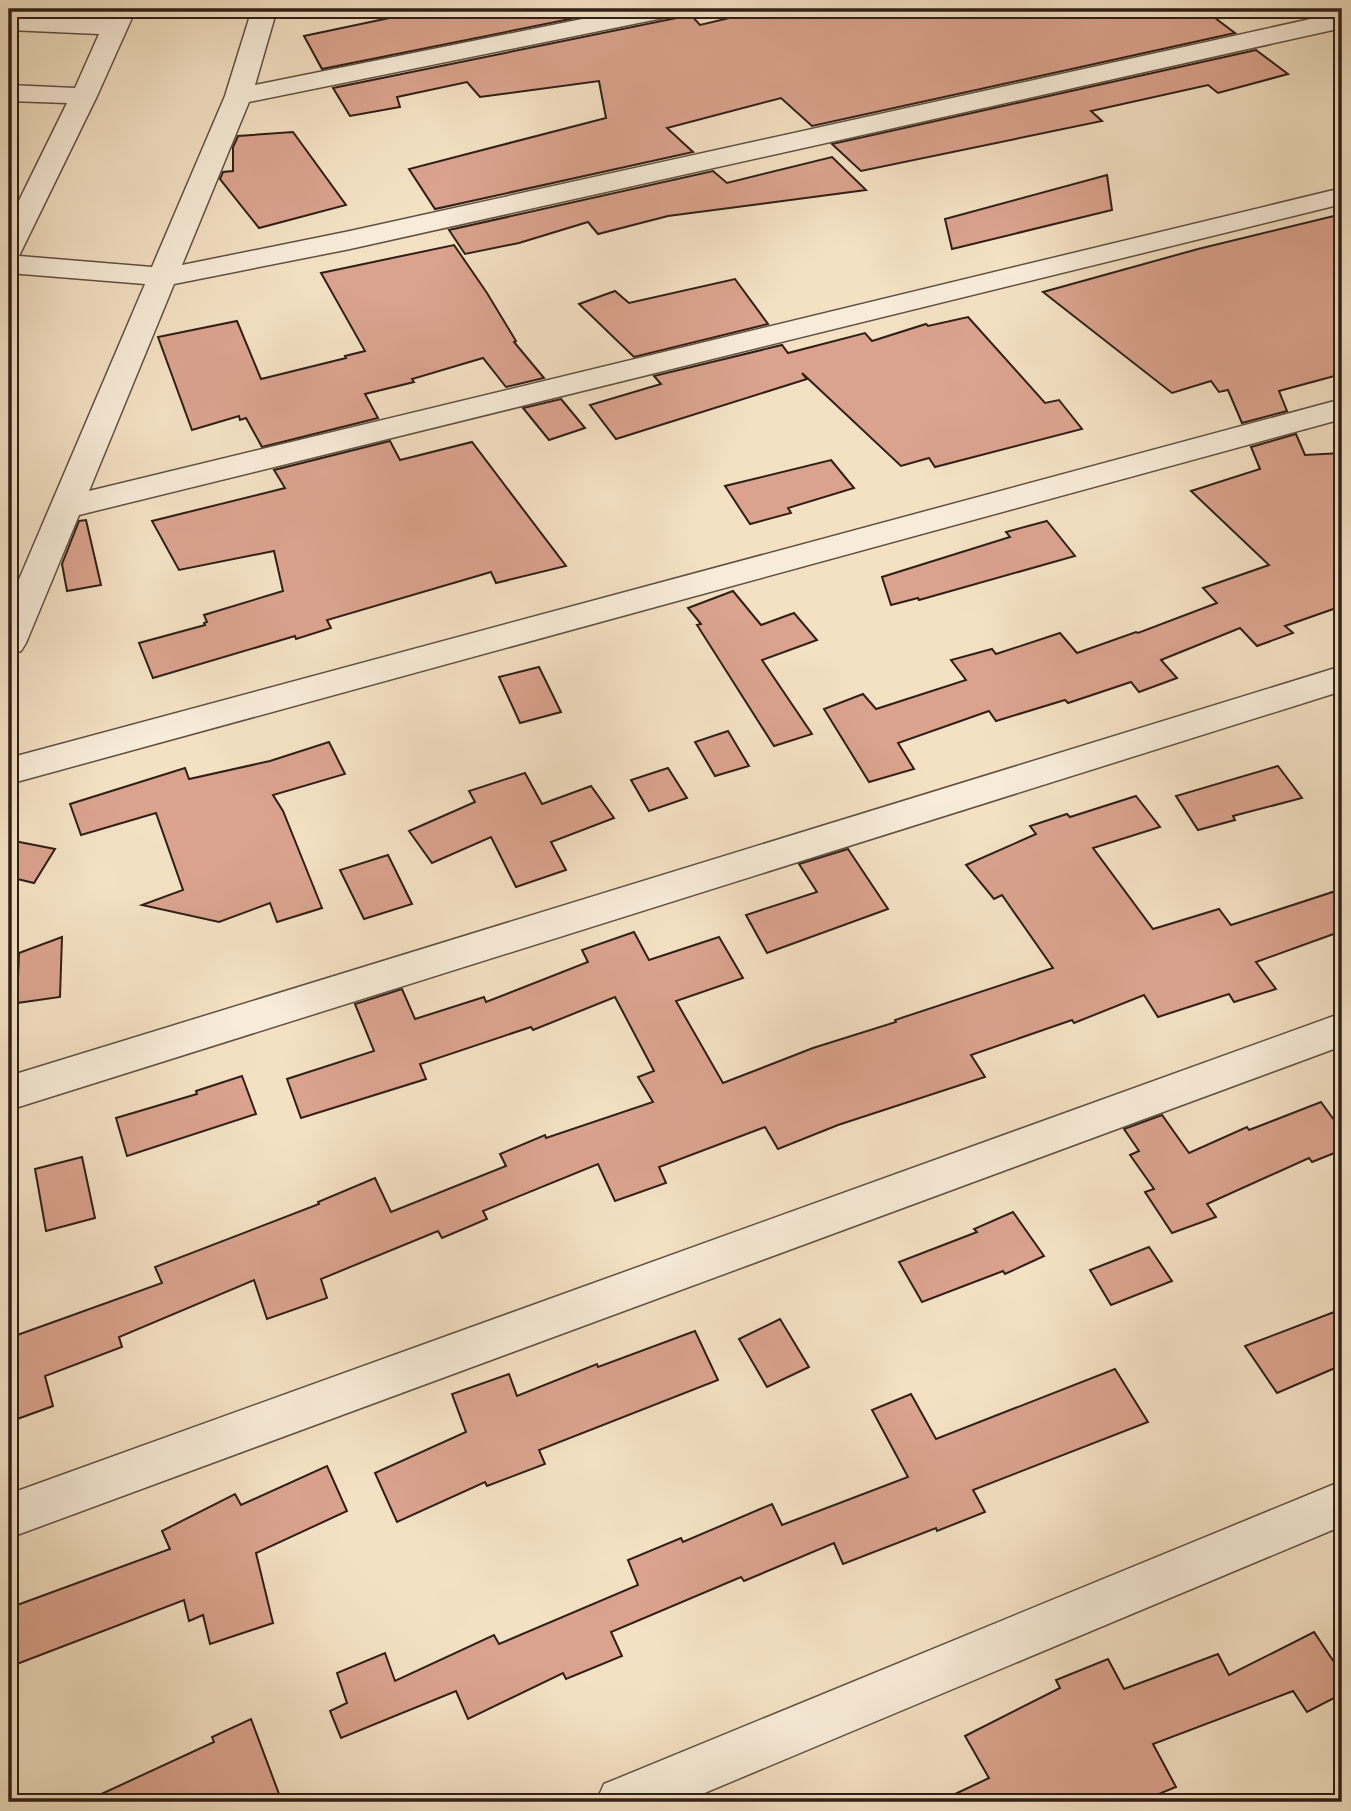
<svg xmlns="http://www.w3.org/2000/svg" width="1351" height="1811" font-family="'IM FELL DW Pica',serif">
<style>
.building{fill:#dba38e;stroke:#2f1f17;stroke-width:2}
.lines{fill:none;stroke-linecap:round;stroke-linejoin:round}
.minor-casing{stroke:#605042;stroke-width:3}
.minor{fill:#f8ecd9;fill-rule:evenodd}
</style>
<rect width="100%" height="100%" fill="#f4e1c4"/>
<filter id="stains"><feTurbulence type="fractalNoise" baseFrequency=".00286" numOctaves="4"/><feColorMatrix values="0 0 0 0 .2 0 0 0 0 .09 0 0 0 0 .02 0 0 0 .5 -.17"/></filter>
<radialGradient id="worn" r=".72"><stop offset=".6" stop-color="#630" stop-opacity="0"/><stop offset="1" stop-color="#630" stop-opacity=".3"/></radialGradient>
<g class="building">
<polygon points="432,9 620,9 322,69 304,36"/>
<polygon points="784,9 1203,9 1235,33 812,126 781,98 667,128 693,152 435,209 409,169 606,118 599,81 480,97 467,82 397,97 400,107 350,116 333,88 691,15 700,25 742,15 746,18"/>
<polygon points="1256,50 1288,74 1218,93 1208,85 1091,111 1102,121 861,171 832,144"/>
<polygon points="293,132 346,205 259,228 220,179 223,172 233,171 233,147 238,136"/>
<polygon points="832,157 866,190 668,216 598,234 588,222 519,243 465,254 449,230 713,171 727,183"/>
<polygon points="1107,175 1112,210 952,249 945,219"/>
<polygon points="1342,214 1342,374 1279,391 1287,411 1242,423 1228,390 1219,392 1211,381 1172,393 1043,292 1198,249"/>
<polygon points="454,245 487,293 516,341 514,342 544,378 506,387 483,358 412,379 414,382 365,394 378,418 262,447 246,418 240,420 239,416 192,430 158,337 237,321 261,379 346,358 345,356 365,351 321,273"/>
<polygon points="735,279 768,324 634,357 579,304 615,291 629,303"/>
<polygon points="968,317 1045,403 1059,400 1082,429 935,467 929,458 901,466 802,373 807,379 616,439 590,405 661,384 654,376 782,345 788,353 865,333 872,341 926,324 928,326"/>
<polygon points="561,399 585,428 549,440 523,408"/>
<polygon points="1296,434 1305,455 1342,453 1342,606 1285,626 1293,633 1257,646 1240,628 1161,660 1177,678 1139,692 1131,682 1068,703 1065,700 996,721 989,711 898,743 914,769 869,782 824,709 863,694 876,709 966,680 951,660 992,649 996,654 1060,633 1077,653 1136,632 1138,633 1217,603 1203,588 1269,565 1191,491 1260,469 1251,447"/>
<polygon points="390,441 400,460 472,442 566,566 496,583 491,572 327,620 331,628 296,639 295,636 153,678 139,643 205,625 204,623 207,622 204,615 283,591 274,551 179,570 152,521 285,488 274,470"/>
<polygon points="831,460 854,488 788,508 791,513 750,524 725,486"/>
<polygon points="86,520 101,585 67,591 62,564 79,521"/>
<polygon points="1047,521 1075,556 919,600 918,598 891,605 882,577 1010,537 1006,532"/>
<polygon points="733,591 761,625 794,613 817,640 762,660 812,734 774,746 697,625 701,624 688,608"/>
<polygon points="539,667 561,712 520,723 499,677"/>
<polygon points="728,731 749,766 715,776 695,742"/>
<polygon points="329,742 345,774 273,795 283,811 322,908 277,922 270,903 219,922 142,905 183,890 156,813 81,835 70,804 185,768 189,779 270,761"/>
<polygon points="1278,766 1302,798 1233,816 1235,820 1198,830 1176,796"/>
<polygon points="668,768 687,798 649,811 631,780"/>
<polygon points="525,773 542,804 591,786 614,818 551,842 566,870 516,887 491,837 432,863 409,831 475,802 469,791"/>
<polygon points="1136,796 1160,827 1093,848 1153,929 1219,909 1231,925 1342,889 1342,931 1256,962 1276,989 1234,1002 1229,994 1158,1017 1144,995 1074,1023 1072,1020 971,1055 985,1077 838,1125 778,1149 765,1127 659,1167 666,1183 615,1201 598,1164 483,1211 487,1219 442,1238 438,1231 321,1279 327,1298 267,1319 254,1280 119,1337 122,1347 45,1376 53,1406 9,1422 9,1338 162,1283 155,1267 319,1204 318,1202 375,1178 391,1212 506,1166 500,1154 545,1135 546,1138 653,1102 638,1077 654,1071 615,997 533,1030 531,1027 420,1064 426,1079 301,1118 287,1079 374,1051 355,1004 402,989 415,1019 484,997 486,1002 588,962 582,950 634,932 649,960 719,937 743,978 676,1001 723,1083 813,1048 896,1022 895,1020 1053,968 1002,895 994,899 966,865 1036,834 1030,826 1067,814 1070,817"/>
<polygon points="9,840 55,849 34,883 9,877"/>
<polygon points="848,849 888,909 767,953 746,915 817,892 799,864"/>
<polygon points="388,855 412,904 364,919 340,870"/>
<polygon points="62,937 60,997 17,1003 19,953"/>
<polygon points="242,1076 256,1114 127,1156 116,1118 197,1094 196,1091"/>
<polygon points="1321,1102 1342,1131 1342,1150 1312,1162 1309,1158 1207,1204 1216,1217 1172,1233 1145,1192 1154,1189 1130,1155 1139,1151 1124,1129 1162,1115 1189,1153 1247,1127 1249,1130"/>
<polygon points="82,1157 95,1218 46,1231 35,1169"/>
<polygon points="1013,1212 1044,1256 1005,1274 1003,1271 922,1302 899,1262 977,1232 974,1229"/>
<polygon points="1149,1247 1172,1281 1111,1305 1090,1270"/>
<polygon points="1342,1309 1342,1365 1277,1393 1245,1346"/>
<polygon points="780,1319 809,1367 767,1387 739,1339"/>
<polygon points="695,1331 718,1380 539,1450 545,1464 487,1486 485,1482 397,1522 375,1473 466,1432 452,1394 509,1374 517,1396 597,1364 598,1367"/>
<polygon points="1115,1369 1148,1422 973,1490 985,1512 937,1531 936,1528 843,1564 834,1543 744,1581 741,1577 611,1632 622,1656 566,1679 563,1673 468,1719 456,1691 341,1738 330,1711 347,1703 337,1673 385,1653 395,1681 494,1635 499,1644 638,1585 628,1560 681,1538 683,1542 772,1504 782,1525 908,1477 872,1410 911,1394 936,1439"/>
<polygon points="327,1466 347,1511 256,1553 273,1623 210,1644 203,1615 189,1621 184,1600 9,1667 9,1608 170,1549 162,1531 235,1494 241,1505"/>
<polygon points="1314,1632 1342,1674 1342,1694 1307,1712 1293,1691 1153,1744 1176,1787 1139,1802 938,1802 989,1778 965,1736 1060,1688 1056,1680 1108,1659 1124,1689 1218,1654 1229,1675"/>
<polygon points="251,1719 282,1802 84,1802 214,1742 212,1737"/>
</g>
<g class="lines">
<defs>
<g id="minor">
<polygon points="111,9 136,9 97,96 19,256 152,267 225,96 252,9 277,9 255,85 632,9 681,9 677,14 668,17 249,102 182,265 350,231 1342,12 1342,28 350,249 174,284 89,491 1342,188 1342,204 79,515 26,643 21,651 9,655 9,603 145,284 9,273 9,221 67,103 9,101 9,85 75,88 99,34 9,30 9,14 106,19"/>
<polygon points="1342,399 1342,419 9,784 9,758"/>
<polygon points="1342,666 1342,691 9,1110 9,1076"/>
<polygon points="1342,1013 1342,1046 9,1538 9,1494"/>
<polygon points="1342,1481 1342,1526 683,1802 596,1802 604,1784"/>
</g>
</defs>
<use href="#minor" class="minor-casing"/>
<use href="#minor" class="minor"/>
</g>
<rect width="1351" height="1811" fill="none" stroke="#f4e1c4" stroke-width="35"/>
<rect x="10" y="10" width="1330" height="1790" fill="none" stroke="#2f1f17" stroke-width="3.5"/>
<rect x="18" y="18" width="1316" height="1776" fill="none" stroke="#2f1f17" stroke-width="2"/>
<rect width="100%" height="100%" filter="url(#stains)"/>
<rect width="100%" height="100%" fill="url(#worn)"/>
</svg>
